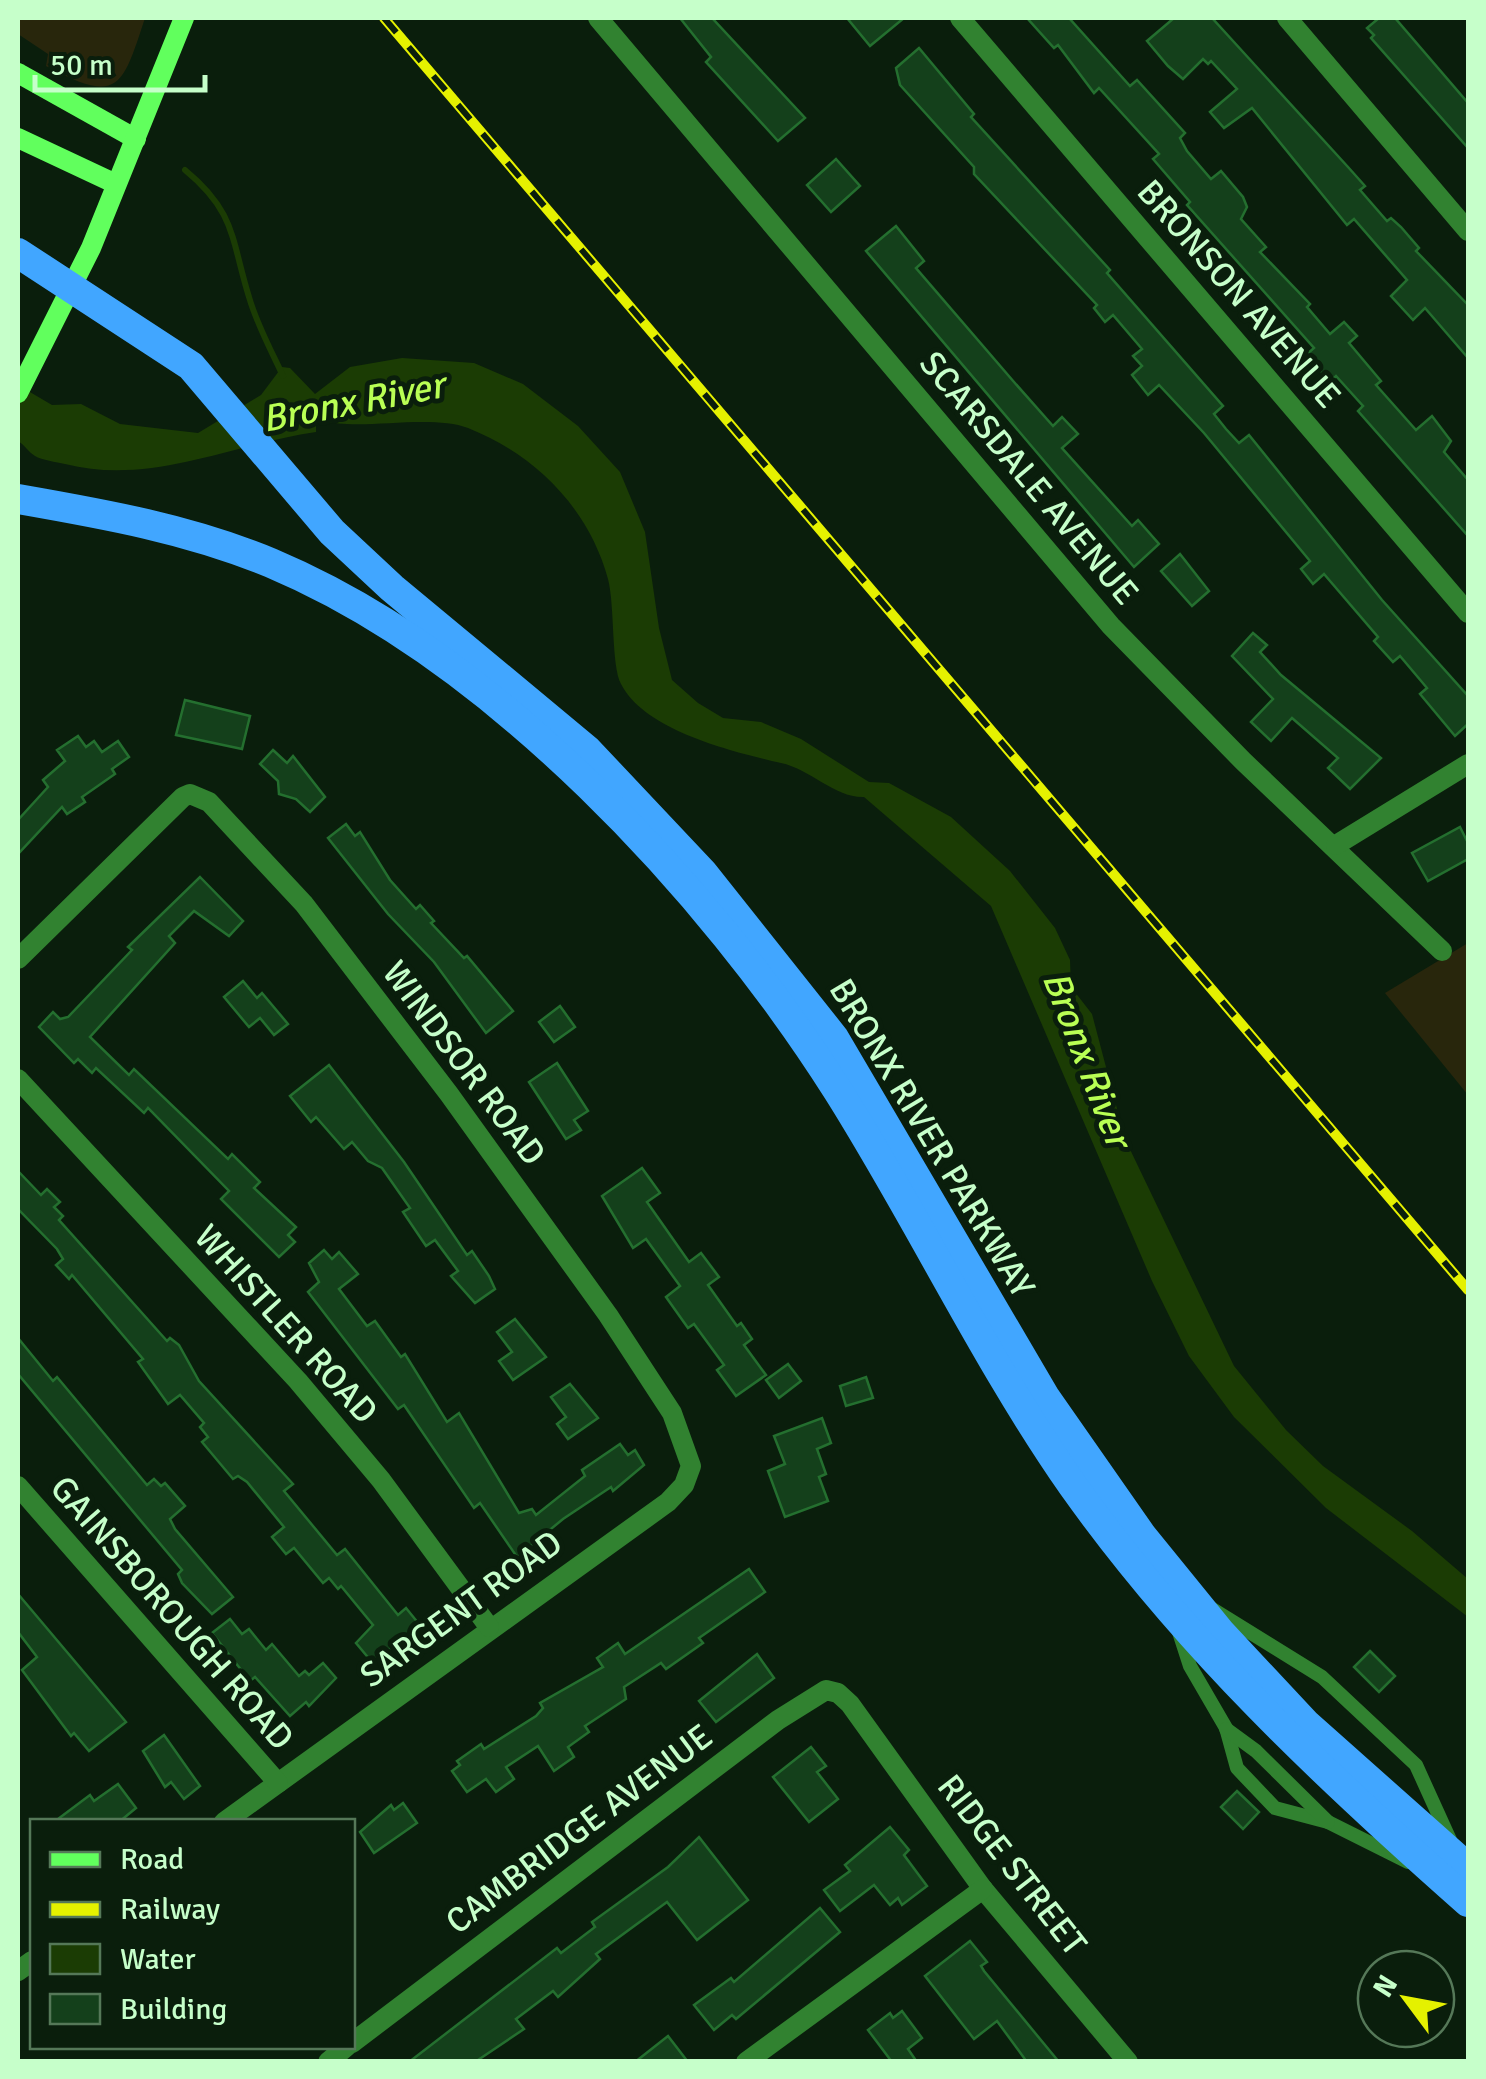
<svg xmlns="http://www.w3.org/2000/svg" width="1486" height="2079" font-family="Signika,sans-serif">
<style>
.green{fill:#28260c}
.water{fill:#1b3c04}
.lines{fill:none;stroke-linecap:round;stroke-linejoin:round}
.stream{stroke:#1b3c04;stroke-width:6}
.building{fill:#14401b;stroke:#246f2f;stroke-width:2.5}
.lane{stroke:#318230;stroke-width:14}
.street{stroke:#318230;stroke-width:20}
.secondary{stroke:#61ff5d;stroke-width:20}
.highway{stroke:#41a6ff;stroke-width:30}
.rail-casing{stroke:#e5f100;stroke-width:10}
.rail{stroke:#0a1e0c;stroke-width:6;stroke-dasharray:19;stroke-linecap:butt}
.labels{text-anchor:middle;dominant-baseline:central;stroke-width:10;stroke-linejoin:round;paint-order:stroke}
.street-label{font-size:35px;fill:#c6ffca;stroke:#0a1e0c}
.water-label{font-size:38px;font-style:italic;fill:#b9ff54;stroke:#0a1e0c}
</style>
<rect width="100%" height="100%" fill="#0a1e0c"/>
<g class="green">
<path d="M18 18H145C122 88 119 105 46 66L48 54 18 34Z"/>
<polygon points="1468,943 1468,1095 1385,993"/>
</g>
<path class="water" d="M402 358 474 363 523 384 578 426 620 472 645 532 659 628 672 680 698 703 723 718 761 722 801 739 869 782 889 783 951 817 1010 871 1055 928 1070 960 1071 987 1092 1014 1125 1139 1234 1366 1286 1430 1323 1466 1412 1531 1468 1579V1617L1326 1508 1234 1417 1189 1356 1152 1281 991 906 864 797C835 798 810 769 781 763 734 752 645 731 621 684 611 665 615 606 608 579 589 509 536 455 468 428 437 416 381 426 347 424 336 424 327 421 316 420V432C232 444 151 486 65 464 56 462 42 460 35 456 28 452 25 445 18 441V385L52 405 81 404 120 424 198 433 261 395 282 367 290 368 315 394 350 367Z"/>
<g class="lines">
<path class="stream" d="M185 170C236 212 231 239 249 297 257 325 271 350 283 376"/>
</g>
<g class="building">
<polygon points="680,18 712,18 805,118 778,141 706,62 711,57"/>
<polygon points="847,18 904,18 870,46"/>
<polygon points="1027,18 1069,18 1130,86 1137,80 1185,133 1180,138 1187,151 1211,179 1221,171 1243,197 1247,207 1241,219 1266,247 1260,252 1310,304 1307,307 1330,334 1344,322 1357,336 1349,343 1381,381 1376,385 1416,430 1432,416 1451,441 1444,452 1468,480 1468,536 1358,411 1363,406 1336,376 1330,382 1306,355 1314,348 1187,205 1190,202 1153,159 1159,154 1099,88 1094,93 1058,45 1054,48"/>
<polygon points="1174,18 1212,18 1348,167 1365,186 1360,190 1387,221 1391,218 1401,227 1419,248 1416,251 1468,305 1468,358 1425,308 1413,320 1391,296 1407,280 1354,219 1347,225 1252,108 1224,128 1210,112 1237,89 1211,61 1208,64 1203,59 1183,79 1168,66 1147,41"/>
<polygon points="1379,18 1395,18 1468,103 1468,148 1371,38 1374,35 1367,28"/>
<polygon points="919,48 974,114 971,117 1110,270 1107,273 1223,406 1214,414 1226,429 1239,443 1249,435 1382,600 1468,696 1468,724 1455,736 1420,694 1427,688 1400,656 1393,662 1374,641 1378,637 1324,574 1313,584 1301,569 1310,561 1204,433 1159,385 1148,395 1132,375 1142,366 1133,356 1142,349 1113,315 1105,322 1094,308 1097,305 974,174 974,167 900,85 896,68"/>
<polygon points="836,159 860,186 831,212 807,185"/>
<polygon points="896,226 924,261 916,268 1014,382 1053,426 1062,417 1078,434 1062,448 1132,526 1138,520 1159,544 1134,567 866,251"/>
<polygon points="1180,554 1209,591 1192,606 1161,571"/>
<polygon points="1253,633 1267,645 1260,652 1281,675 1381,758 1350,789 1328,768 1338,758 1292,718 1271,741 1251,722 1273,699 1232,656"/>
<polygon points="185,700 250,716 242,749 176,735"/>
<polygon points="78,736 86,747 94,741 102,752 118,741 129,757 112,769 115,774 82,797 85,802 67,814 62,807 18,854 18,820 48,787 43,780 65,761 57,750"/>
<polygon points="273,750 287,763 293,756 325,797 310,812 296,799 279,794 278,781 260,764"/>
<polygon points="346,824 355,836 360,832 390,880 416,909 420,905 434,921 431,923 464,958 467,956 513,1011 486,1033 434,962 388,914 328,838"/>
<polygon points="1460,827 1468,843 1468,859 1428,881 1412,853"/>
<polygon points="200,877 243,921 229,936 194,911 169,936 175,943 90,1037 129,1075 134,1069 228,1159 232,1154 260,1182 254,1188 296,1227 288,1235 295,1242 279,1257 221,1199 229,1191 148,1108 144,1113 96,1068 92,1073 78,1059 74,1063 39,1027 53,1012 60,1019 68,1017 132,950 128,947"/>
<polygon points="243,981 257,998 262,993 288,1024 274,1035 260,1018 249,1027 224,997"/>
<polygon points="560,1006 575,1027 554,1042 539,1022"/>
<polygon points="557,1063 588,1111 574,1120 581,1130 566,1139 529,1082"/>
<polygon points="329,1065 404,1162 467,1255 472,1251 489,1276 495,1289 475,1303 451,1276 458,1271 435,1240 426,1246 403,1212 410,1208 382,1168 368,1161 352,1142 344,1149 316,1117 311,1122 290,1096"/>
<polygon points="642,1168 660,1193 647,1202 689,1262 701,1253 719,1277 708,1285 737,1326 741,1323 752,1339 744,1345 766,1375 736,1396 717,1370 724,1365 694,1324 688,1328 666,1297 680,1286 646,1239 633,1248 602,1196"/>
<polygon points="18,1171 41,1195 47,1189 60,1202 54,1207 63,1216 59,1220 167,1341 170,1338 179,1345 199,1381 293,1484 284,1491 337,1555 345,1549 398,1615 406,1608 419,1624 382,1655 371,1661 356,1643 373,1625 341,1586 338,1589 329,1578 323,1583 294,1548 286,1554 272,1537 284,1527 247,1482 238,1476 233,1479 202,1442 208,1437 200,1427 204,1423 180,1395 168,1404 138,1362 143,1359 72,1275 69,1279 56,1265 63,1259 57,1249 18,1209"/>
<polygon points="324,1250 332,1259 339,1252 358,1274 339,1289 367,1326 375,1321 401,1357 405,1354 447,1422 459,1413 519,1513 532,1509 536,1515 585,1476 582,1470 620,1444 628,1455 635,1450 644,1465 613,1491 611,1487 563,1519 517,1557 480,1503 474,1508 404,1405 398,1409 308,1292 319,1282 309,1263"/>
<polygon points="515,1319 546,1357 513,1380 499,1361 512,1352 497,1332"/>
<polygon points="18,1338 53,1381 57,1377 147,1485 154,1479 161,1486 165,1483 185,1506 170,1519 175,1529 233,1597 212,1614 182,1583 178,1574 182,1570 18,1374"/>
<polygon points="788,1364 801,1381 779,1398 766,1380"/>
<polygon points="866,1377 873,1398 846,1406 840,1386"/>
<polygon points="570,1384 598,1418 568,1439 557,1424 566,1417 551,1397"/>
<polygon points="822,1418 831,1443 817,1449 826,1474 819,1477 828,1501 785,1517 768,1471 785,1464 774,1436"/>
<polygon points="749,1569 765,1592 699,1638 703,1643 666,1669 661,1663 624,1687 626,1699 585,1726 589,1732 568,1747 574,1757 554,1771 538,1746 506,1767 514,1779 496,1792 486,1779 467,1792 452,1771 460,1765 457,1761 481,1744 484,1749 536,1716 543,1708 540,1703 603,1667 597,1658 618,1643 625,1654"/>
<polygon points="18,1594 126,1722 89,1751 74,1733 71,1736 22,1670 37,1657 18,1632"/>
<polygon points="230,1619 242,1634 249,1629 266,1650 272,1644 299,1676 305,1671 309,1675 323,1663 336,1678 309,1706 306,1702 290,1716 255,1677 250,1681 212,1633"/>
<polygon points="1370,1651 1395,1676 1379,1692 1354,1667"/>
<polygon points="757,1654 774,1678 716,1722 699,1701"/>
<polygon points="164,1735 200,1786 184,1799 171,1782 165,1787 143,1751"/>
<polygon points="811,1747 826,1766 817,1772 838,1799 809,1822 773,1777"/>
<polygon points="118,1784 136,1808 119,1822 54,1822 90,1795 94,1801"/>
<polygon points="1237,1791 1259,1812 1243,1829 1221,1807"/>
<polygon points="403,1803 417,1823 374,1853 360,1832 391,1805 394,1810"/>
<polygon points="890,1827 909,1850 904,1855 927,1886 902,1905 898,1898 890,1905 874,1885 840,1911 824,1890 850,1871 845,1865"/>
<polygon points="699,1837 748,1900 697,1940 667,1902 596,1954 600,1959 558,1997 553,1991 516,2019 524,2029 475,2062 409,2062 557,1948 561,1953 595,1927 592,1922 668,1867"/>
<polygon points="820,1908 840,1932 736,2019 732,2015 714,2030 694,2005 731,1978 734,1982"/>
<polygon points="970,1941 987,1962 981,1966 984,1971 1059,2062 1027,2062 997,2021 974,2039 925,1976"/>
<polygon points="902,2011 922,2038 908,2049 917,2062 892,2062 868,2030 890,2013 893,2018"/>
<polygon points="668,2036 688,2062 635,2062"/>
</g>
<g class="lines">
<g class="lane">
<polyline points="1209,1607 1322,1677 1416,1765 1450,1840"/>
<polyline points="1179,1632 1190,1666 1226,1728 1237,1768 1275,1808 1328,1822 1408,1862"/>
<polyline points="1226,1729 1256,1751 1328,1822"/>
</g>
<g class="street">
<polyline points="598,18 1111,626 1243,761 1442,951"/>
<polyline points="960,18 1468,613"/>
<polyline points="1287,18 1468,231"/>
<polyline points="1336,845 1468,764"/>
<polyline points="18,959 183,797 190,794 209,802 304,904 449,1094 608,1315 672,1413 691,1466 684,1485 668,1502 224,1822"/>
<polyline points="18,1079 298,1381 381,1480 489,1627"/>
<polyline points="18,1486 278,1783"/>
<polyline points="18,1971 32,1961"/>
<polyline points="352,2043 778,1720 826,1690 838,1693 850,1704 983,1889 1128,2062"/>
<polyline points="328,2062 347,2046"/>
<polyline points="746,2062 983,1889"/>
</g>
<g class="secondary">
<polyline points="18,73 136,139"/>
<polyline points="18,138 116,184"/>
<polyline points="18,393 91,248 184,18"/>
</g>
<g class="highway">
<polyline points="18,253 191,366 332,532 392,588 587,750 703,873 834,1038 1045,1397 1142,1536 1220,1632 1306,1724 1468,1868"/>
<path d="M18 499C104 514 189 529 271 563 494 657 710 889 838 1091 920 1221 985 1360 1073 1486 1186 1645 1323 1774 1468 1902"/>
</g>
<defs>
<polyline id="rail" points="384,18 1468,1290"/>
</defs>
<use href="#rail" class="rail-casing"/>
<use href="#rail" class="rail"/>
</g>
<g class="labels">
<g class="street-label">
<text transform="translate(1239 294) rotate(49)">BRONSON AVENUE</text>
<text transform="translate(1029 478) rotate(50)">SCARSDALE AVENUE</text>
<text transform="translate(464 1063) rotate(53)">WINDSOR ROAD</text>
<text transform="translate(932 1138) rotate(59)">BRONX RIVER PARKWAY</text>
<text transform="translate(286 1324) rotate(48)">WHISTLER ROAD</text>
<text transform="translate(461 1609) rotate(-36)">SARGENT ROAD</text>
<text transform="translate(172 1613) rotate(49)">GAINSBOROUGH ROAD</text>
<text transform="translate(579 1829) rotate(-37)">CAMBRIDGE AVENUE</text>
<text transform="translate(1012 1865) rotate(52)">RIDGE STREET</text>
</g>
<g class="water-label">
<text transform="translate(353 402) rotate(-11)">Bronx River</text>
<text transform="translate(1087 1059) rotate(69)">Bronx River</text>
</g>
</g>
<rect width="1486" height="2079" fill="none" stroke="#c6ffca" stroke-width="40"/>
<rect x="30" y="1819" width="325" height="230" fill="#0a1e0c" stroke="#557858" stroke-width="2.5"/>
<rect x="50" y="1852" width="50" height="15" fill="#61ff5d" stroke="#557858" stroke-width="2.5"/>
<text x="120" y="1869" font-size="30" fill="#c6ffca">Road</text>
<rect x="50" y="1902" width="50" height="15" fill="#e5f100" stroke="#557858" stroke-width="2.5"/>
<text x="120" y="1919" font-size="30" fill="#c6ffca">Railway</text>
<rect x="50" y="1944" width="50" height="30" fill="#1b3c04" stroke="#557858" stroke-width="2.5"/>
<text x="120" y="1969" font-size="30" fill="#c6ffca">Water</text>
<rect x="50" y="1994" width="50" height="30" fill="#14401b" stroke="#557858" stroke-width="2.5"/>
<text x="120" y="2019" font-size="30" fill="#c6ffca">Building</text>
<g transform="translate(1406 1999) rotate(302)"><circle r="48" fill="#0a1e0c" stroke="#557858" stroke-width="2.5"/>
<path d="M0-8L18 38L0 25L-18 38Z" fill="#e5f100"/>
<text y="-15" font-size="28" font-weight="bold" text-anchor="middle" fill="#c6ffca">N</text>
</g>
<path d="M35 75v15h170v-15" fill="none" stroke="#c6ffca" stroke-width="5"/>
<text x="50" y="75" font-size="30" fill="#c6ffca" stroke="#0a1e0c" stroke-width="8" paint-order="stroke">50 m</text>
</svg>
